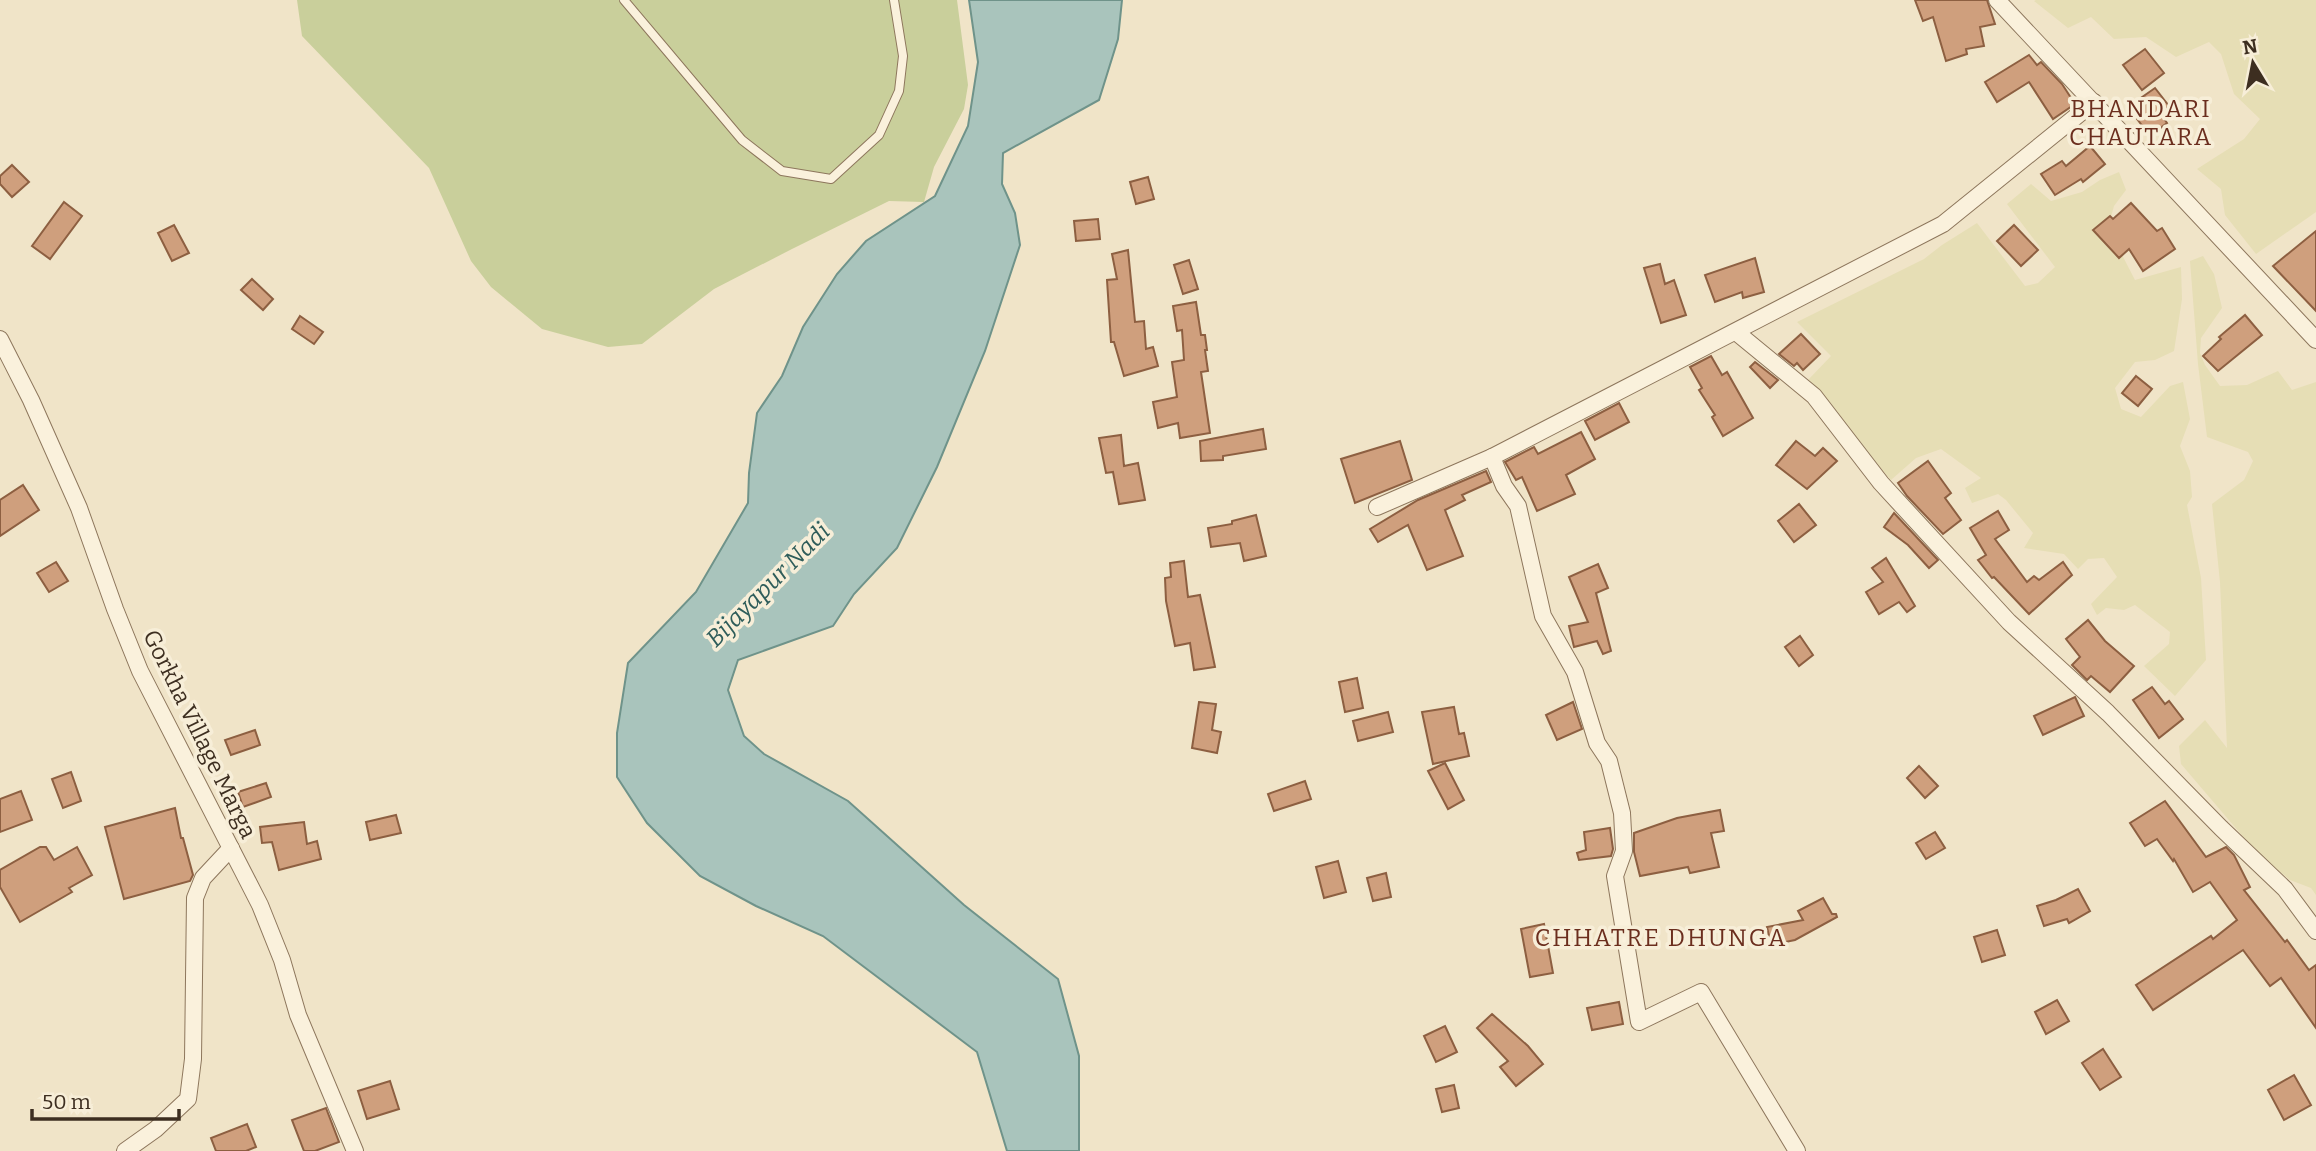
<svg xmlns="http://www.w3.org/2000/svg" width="2316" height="1151" font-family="Bitter,serif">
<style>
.farmland{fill:#e6deb5}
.green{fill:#c9cf9b}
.water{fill:#a9c4bc;stroke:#6f938a;stroke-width:2}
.building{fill:#cf9f7d;stroke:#8d5f41;stroke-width:2}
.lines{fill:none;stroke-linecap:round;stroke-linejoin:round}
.lane-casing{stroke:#8d765c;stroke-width:10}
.street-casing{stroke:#8d765c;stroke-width:18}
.lane{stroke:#faf1dc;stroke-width:8}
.street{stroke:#faf1dc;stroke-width:16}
.labels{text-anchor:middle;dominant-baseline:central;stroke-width:7;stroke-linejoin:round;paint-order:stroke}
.street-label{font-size:23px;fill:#3d2e20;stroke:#f7eed8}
.neighbourhood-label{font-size:24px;letter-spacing:2px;fill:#6b2e1e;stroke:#f7eed8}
.water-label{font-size:24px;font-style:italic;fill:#2f5d5a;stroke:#f7eed8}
</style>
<rect width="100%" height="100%" fill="#f0e4c8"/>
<g class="farmland">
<polygon points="2036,0 2316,0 2316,212 2256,254 2225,215 2221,189 2197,169 2244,139 2260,119 2234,94 2221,54 2209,42 2176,57 2146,37 2114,39 2091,17 2068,28 2034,1"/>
<polygon points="2119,172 2126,190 2114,206 2109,224 2120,251 2135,280 2181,267 2182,299 2174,351 2155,360 2135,362 2115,388 2121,409 2141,417 2170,386 2183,382 2190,419 2180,446 2190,471 2192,497 2187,505 2201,578 2206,660 2175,696 2144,666 2169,644 2170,632 2135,605 2124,610 2106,608 2097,615 2091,604 2117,577 2104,558 2088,559 2078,569 2064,554 2024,548 2033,533 2006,500 1998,494 1972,503 1965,488 1981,478 1941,449 1916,458 1891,480 1839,424 1808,380 1831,356 1797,322 1924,259 1942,245 1977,223 2025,286 2038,283 2055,267 2007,204 2031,184 2051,201 2082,192 2100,180"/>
<polygon points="2203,256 2214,274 2222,308 2201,338 2200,353 2205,365 2220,386 2247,385 2278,371 2292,390 2316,382 2316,895 2311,888 2290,880 2257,853 2181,764 2179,746 2205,720 2227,748 2220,582 2212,504 2244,480 2253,461 2248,452 2207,437 2198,364 2190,261"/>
</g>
<polygon class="green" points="297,0 957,0 968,85 964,109 934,167 924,202 889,201 792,249 714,289 642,344 608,347 542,329 491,287 471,261 429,168 302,36"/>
<polygon class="water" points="969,0 1122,0 1118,39 1099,100 1003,153 1002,184 1015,213 1020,245 985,351 937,467 897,548 854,594 833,626 738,660 728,690 744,736 764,754 848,801 964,905 1058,979 1079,1056 1079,1151 1007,1151 977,1052 823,936 756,906 700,876 647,823 617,777 617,733 628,663 696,592 748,503 749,473 757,413 782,376 803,327 837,274 866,241 935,196 968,126 978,62"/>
<g class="building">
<polygon points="1915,0 1987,0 1995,24 1980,27 1984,46 1966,49 1967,54 1946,61 1933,17 1923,21"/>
<polygon points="2145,49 2164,73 2142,90 2123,65"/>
<polygon points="2029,55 2037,65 2041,62 2062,84 2075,104 2053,119 2029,82 1997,102 1985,82"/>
<polygon points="2155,88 2169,106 2160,113 2167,123 2150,136 2128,107"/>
<polygon points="2090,146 2105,164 2083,182 2081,179 2055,195 2041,174 2062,161 2066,166"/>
<polygon points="12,165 29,182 12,197 0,184 0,176"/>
<polygon points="1148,177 1154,199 1136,204 1130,182"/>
<polygon points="64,202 82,216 50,259 32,246"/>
<polygon points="2131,203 2157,231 2162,228 2175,249 2143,271 2129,249 2119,258 2093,230 2110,216 2113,219"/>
<polygon points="1098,219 1100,239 1076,241 1074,221"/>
<polygon points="174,225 189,253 172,261 158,233"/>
<polygon points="2014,225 2038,250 2021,266 1997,241"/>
<polygon points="2316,231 2316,311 2273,266"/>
<polygon points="1128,250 1135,322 1144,321 1146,349 1153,347 1158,366 1124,376 1114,342 1111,342 1107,280 1117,279 1112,254"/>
<polygon points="1755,258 1764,292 1743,298 1742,292 1715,302 1705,275"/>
<polygon points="1189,260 1198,289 1183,294 1174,265"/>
<polygon points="1660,264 1665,284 1674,280 1686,315 1661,323 1644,268"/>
<polygon points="252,279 273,299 263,310 241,290"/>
<polygon points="1196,302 1201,335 1205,335 1207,350 1205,350 1208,371 1201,372 1210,433 1180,438 1178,423 1158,428 1153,402 1177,397 1172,362 1184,360 1182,330 1177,331 1173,306"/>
<polygon points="2245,315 2262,335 2218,371 2203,356 2221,339 2219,337"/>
<polygon points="300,316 323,332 314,344 292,329"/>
<polygon points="1801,334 1820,354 1803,370 1797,363 1794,366 1779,354"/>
<polygon points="1711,356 1722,375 1727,372 1753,418 1723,436 1712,417 1715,415 1699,390 1702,388 1690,367"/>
<polygon points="1755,362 1778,380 1770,388 1750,367"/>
<polygon points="2136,376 2152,389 2138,406 2122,393"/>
<polygon points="1619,403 1629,422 1595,440 1585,421"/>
<polygon points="1263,429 1266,449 1223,456 1223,460 1201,461 1200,441"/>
<polygon points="1581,432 1595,459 1566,475 1575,494 1537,511 1522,477 1516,480 1505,462 1534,447 1538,454"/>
<polygon points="1121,435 1124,466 1138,463 1145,500 1119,504 1113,472 1106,473 1099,438"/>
<polygon points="1400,441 1412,480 1355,503 1341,459"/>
<polygon points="1796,441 1815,456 1823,448 1837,461 1807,489 1776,465"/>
<polygon points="1928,461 1951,493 1945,498 1961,520 1943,534 1907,496 1898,483"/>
<polygon points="1486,471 1491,482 1462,495 1465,500 1445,510 1463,556 1427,570 1408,525 1378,542 1370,529 1418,500"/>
<polygon points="23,485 39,510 0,536 0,500"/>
<polygon points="1799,504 1816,525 1794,542 1778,521"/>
<polygon points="1998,511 2009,530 1995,539 2027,582 2034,576 2039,580 2063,562 2072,575 2029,614 1994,577 1992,578 1978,560 1986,555 1970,528"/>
<polygon points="1894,513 1938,560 1929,568 1908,545 1884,527"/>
<polygon points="1256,515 1266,556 1244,561 1240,543 1211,547 1208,528 1232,524 1232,521"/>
<polygon points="1886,558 1915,606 1907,612 1899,602 1879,614 1866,592 1883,582 1872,568"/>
<polygon points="1184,561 1188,597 1200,595 1215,667 1194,670 1190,643 1175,646 1166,601 1165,578 1171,577 1170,563"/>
<polygon points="56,562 68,581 49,592 37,573"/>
<polygon points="1598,564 1608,588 1596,593 1611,651 1603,654 1597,641 1574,647 1569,626 1588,622 1569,577"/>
<polygon points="2088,620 2105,641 2134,666 2110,692 2091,676 2087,680 2072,665 2080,657 2066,639"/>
<polygon points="1800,636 1813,655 1799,666 1785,647"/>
<polygon points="1357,678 1363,708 1345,712 1339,682"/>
<polygon points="2152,687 2165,704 2169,701 2183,719 2159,738 2133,700"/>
<polygon points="2075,697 2084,716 2043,735 2034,716"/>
<polygon points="1199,702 1216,704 1212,730 1221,732 1217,753 1192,748"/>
<polygon points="1573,702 1582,729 1557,740 1546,715"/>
<polygon points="1454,707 1459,734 1464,733 1469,756 1433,764 1422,712"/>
<polygon points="1388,712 1393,732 1358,741 1353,721"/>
<polygon points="255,730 260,745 231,755 225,740"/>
<polygon points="1445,763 1464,800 1448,809 1428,771"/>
<polygon points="1919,766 1938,786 1925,798 1907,778"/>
<polygon points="71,772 81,801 63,808 52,779"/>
<polygon points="1305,781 1311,799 1274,811 1268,794"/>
<polygon points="266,783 271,797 243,807 238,792"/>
<polygon points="21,791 32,820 0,832 0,799"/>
<polygon points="2165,801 2206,857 2226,847 2234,855 2250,887 2244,890 2285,942 2287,940 2309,970 2316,965 2316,1028 2281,978 2270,986 2243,950 2153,1010 2136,985 2211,936 2213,939 2237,920 2210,882 2193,892 2174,859 2173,861 2157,839 2145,846 2130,823"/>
<polygon points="175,808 181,838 183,838 193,875 190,881 124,899 105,827"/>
<polygon points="1720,810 1724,831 1711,833 1719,867 1690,873 1688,867 1640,876 1634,852 1634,833 1677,818"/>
<polygon points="396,815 401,833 370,840 366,822"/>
<polygon points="304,822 307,844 317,841 321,859 279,870 272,842 262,843 260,827"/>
<polygon points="1610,828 1613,849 1611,856 1579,860 1577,853 1586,850 1584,832"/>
<polygon points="1935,832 1945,848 1926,859 1916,843"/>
<polygon points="40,847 46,847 54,860 77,847 92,875 69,888 72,892 20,922 0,887 0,870"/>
<polygon points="1338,861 1346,892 1324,898 1316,867"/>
<polygon points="1386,873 1391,897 1373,901 1367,878"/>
<polygon points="2078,889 2090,911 2069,923 2067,919 2044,926 2037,906 2056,900"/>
<polygon points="1823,898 1832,914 1836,914 1837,917 1795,940 1771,945 1767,927 1803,920 1798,911"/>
<polygon points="1544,924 1553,973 1530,977 1521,929"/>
<polygon points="1997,930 2005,955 1982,962 1974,937"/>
<polygon points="2057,1000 2069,1021 2046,1034 2035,1012"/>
<polygon points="1619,1002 1623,1024 1592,1030 1587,1008"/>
<polygon points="1492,1014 1528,1046 1543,1064 1516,1086 1500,1067 1508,1061 1477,1028"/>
<polygon points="1445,1026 1457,1052 1436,1062 1424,1036"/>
<polygon points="2103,1049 2121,1077 2100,1090 2082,1063"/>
<polygon points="2294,1075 2311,1105 2284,1120 2268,1090"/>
<polygon points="390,1081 399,1109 367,1119 358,1091"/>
<polygon points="1454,1085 1459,1108 1442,1112 1436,1089"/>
<polygon points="326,1108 339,1142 315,1151 304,1151 292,1120"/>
<polygon points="247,1124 256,1147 246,1151 216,1151 211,1138"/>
</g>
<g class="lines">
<defs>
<polyline id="lane" points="624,0 742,140 782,171 831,179 879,135 899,91 903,56 894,0"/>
<g id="street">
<polyline points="1997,0 2316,340"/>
<polyline points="1736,332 1814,396 1881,483 2009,622 2108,713 2221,828 2285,889 2316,931"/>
<polyline points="0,339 31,400 79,508 115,609 140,671 260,905 282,960 298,1015 355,1151"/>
<polyline points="1492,457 1504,486 1518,506 1543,616 1575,672 1597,743 1609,761 1622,813 1624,851 1615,876 1639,1022 1701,992 1797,1151"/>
<polyline points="1377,507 1492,457 1943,224 2094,102"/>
<polyline points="125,1151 156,1129 188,1099 193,1059 195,898 203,878 231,848"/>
</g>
</defs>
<use href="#lane" class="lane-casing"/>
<use href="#street" class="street-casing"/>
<use href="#lane" class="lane"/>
<use href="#street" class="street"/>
</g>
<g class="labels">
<g class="street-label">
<text transform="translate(200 734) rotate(64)">Gorkha Village Marga</text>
</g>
<g class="neighbourhood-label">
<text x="2141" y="109">BHANDARI<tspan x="2141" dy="28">CHAUTARA</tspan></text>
<text x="1661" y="938">CHHATRE DHUNGA</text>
</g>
<g class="water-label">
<text transform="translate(768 585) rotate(-45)">Bijayapur Nadi</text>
</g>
</g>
<g transform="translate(2253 63) rotate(350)" stroke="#f7eed8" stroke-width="5" paint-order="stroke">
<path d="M0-5L12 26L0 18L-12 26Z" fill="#3d2e20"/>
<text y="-10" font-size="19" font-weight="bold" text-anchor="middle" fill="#3d2e20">N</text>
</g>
<path d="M32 1109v10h147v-10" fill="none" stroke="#3d2e20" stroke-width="3.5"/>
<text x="42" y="1109" font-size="21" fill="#3d2e20" stroke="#f7eed8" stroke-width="5" paint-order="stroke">50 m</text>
</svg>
